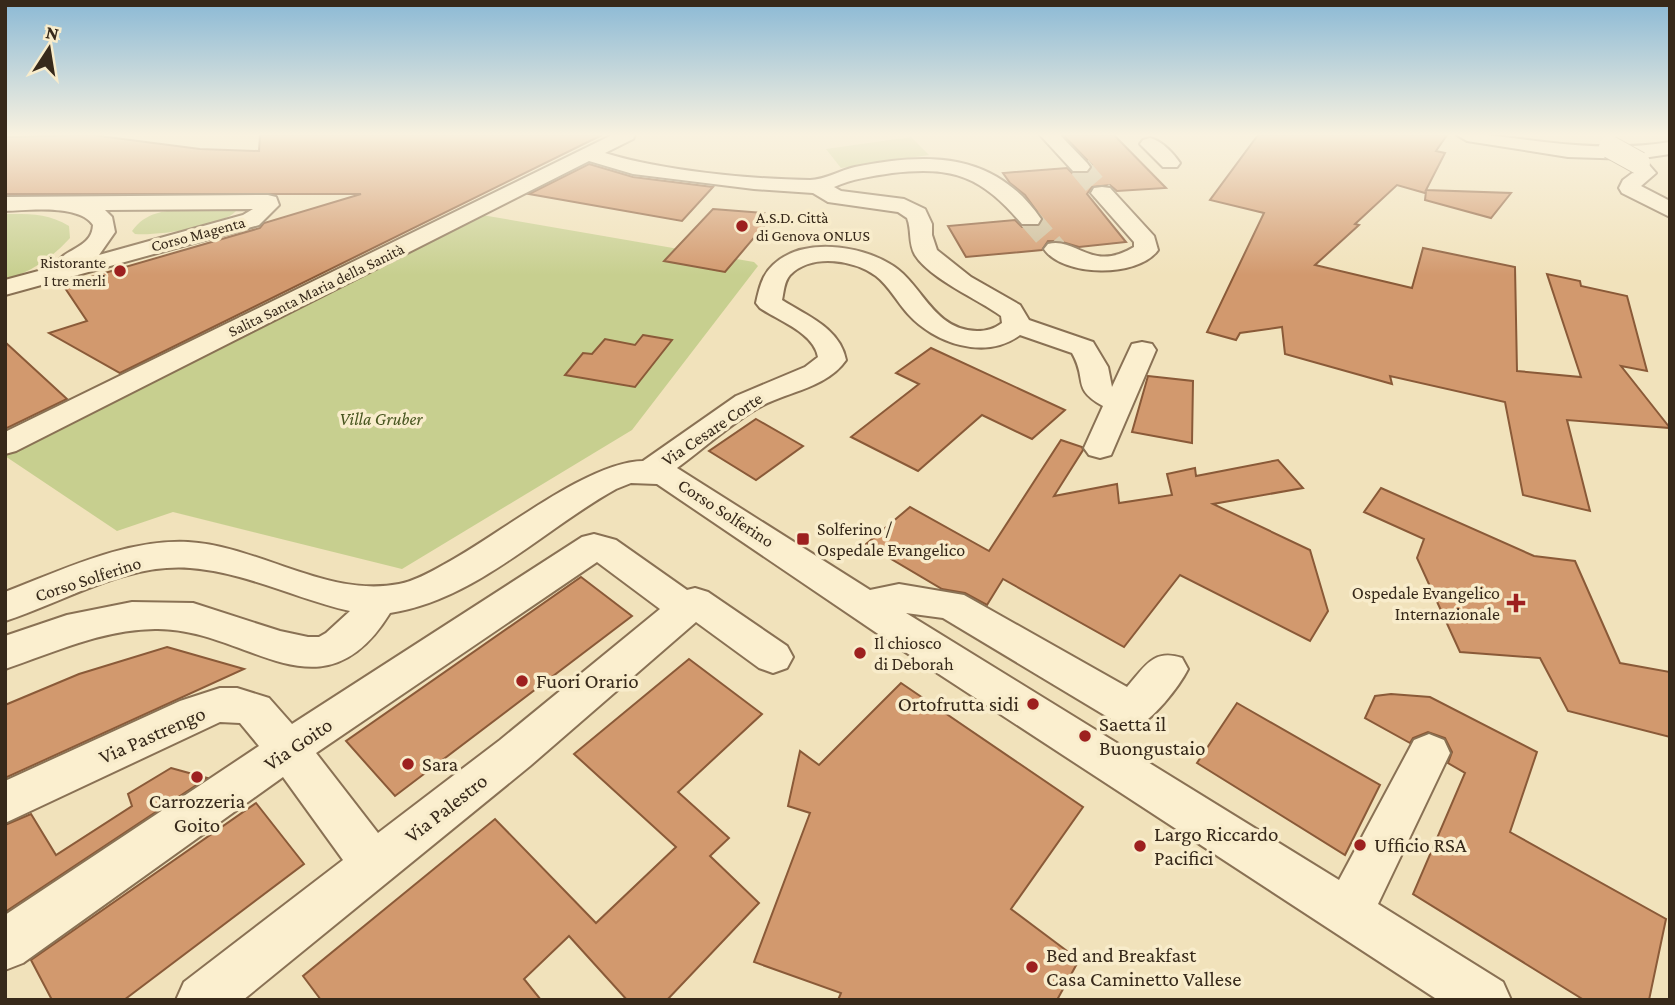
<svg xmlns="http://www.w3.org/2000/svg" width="1675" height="1005" font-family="'Crimson Pro',serif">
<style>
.green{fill:#c7cf8f}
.building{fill:#d2996e;stroke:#8a5a38;stroke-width:2}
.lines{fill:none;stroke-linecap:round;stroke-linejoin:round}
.minor-tunnel{stroke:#ccbd9b;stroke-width:22;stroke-dasharray:22 10;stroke-linecap:butt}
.minor-casing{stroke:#897154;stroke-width:4}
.minor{fill:#fbefcf;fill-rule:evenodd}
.minor-bridge-casing{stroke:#897154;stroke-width:24;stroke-linecap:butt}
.minor-bridge{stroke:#fbefcf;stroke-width:22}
.poi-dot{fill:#9d201f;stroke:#f8eccb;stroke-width:2.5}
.labels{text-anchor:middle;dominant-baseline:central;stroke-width:7;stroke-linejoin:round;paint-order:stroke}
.far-poi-label{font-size:16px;fill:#37291a;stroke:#f8eccb;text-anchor:start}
.far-street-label{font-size:16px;fill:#37291a;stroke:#f8eccb}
.park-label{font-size:18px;font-style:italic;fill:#47551f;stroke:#f8eccb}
.street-label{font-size:18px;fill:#37291a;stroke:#f8eccb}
.poi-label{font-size:18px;fill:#37291a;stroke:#f8eccb;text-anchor:start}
.near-poi-label{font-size:21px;fill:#37291a;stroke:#f8eccb;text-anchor:start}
.near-street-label{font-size:21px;fill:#37291a;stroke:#f8eccb}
</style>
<rect width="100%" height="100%" fill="#f1e2bb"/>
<g class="green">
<polygon points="911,137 929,155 841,168 826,149"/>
<path d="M185 209 236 211C221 227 157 236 135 234L132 231C146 212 163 211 185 209Z"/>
<path d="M5 214C29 214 48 213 69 226L70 238C52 258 31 272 5 280Z"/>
<polygon points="476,214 754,262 758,266 632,430 402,569 173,512 117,531 5,456 5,452"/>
</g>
<g class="building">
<polygon points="92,135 200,149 259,151 260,135 602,135 120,373 49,333 87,321 63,285 260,228 264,223 361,194 5,194 5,137"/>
<polygon points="1063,135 1114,135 1166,188 1117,191 1110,185 1092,187 1087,194 1126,242 1079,247 1059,241 1048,241 1042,250 966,257 948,226 1015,220 1022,227 1038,227 1043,220 1025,195 1010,183 1003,173 1067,168 1073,174 1089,173 1092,165"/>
<polygon points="1258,135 1447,135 1436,151 1445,153 1426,190 1511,193 1491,218 1425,200 1426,191 1425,193 1397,185 1355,224 1359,225 1315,265 1412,288 1423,248 1515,267 1517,371 1581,377 1547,274 1580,281 1581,286 1627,296 1647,371 1621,366 1670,428 1567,420 1590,511 1523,495 1505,402 1390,376 1392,384 1285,354 1282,327 1240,333 1236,340 1207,332 1264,213 1210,200"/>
<polygon points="589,164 633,177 713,187 682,221 529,194"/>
<polygon points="713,209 764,213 760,219 768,221 725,272 664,261"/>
<polygon points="643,335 672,340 635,387 565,375 583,353 592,354 605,339 635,345"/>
<polygon points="5,342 67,399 5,429"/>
<polygon points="931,348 1065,410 1032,439 982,415 918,471 851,437 919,384 896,373"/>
<polygon points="1148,376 1193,381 1192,443 1132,432"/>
<polygon points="756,419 803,446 756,480 709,451"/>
<polygon points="1061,440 1082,447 1083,450 1054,496 1117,484 1119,503 1172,495 1167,474 1195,468 1196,476 1278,460 1303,488 1213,504 1310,550 1328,611 1310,641 1180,575 1124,647 1003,579 987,605 965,593 942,589 866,544 910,507 989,551"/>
<polygon points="1381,488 1534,556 1575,561 1620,663 1670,672 1670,737 1568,711 1540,658 1460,652 1417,558 1424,539 1364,512"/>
<polygon points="581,577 632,616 395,796 346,741"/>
<polygon points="167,647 244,669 5,778 5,705 79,674"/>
<polygon points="689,659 762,714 678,792 729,838 710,856 759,903 667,1000 627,1000 569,936 524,979 541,1000 321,1000 303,976 495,819 596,923 676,847 574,754"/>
<polygon points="901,683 1083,807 1011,909 1079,960 1057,1000 838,1000 841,993 754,962 810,813 788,806 800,751 819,765"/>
<polygon points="1391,694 1430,697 1537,752 1510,832 1666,919 1649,1000 1584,1000 1413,894 1465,773 1448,763 1452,752 1445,738 1428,732 1413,738 1410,743 1365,718 1375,696"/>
<polygon points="1237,703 1380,785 1345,855 1197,763"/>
<polygon points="171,768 207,778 5,912 5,825 31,814 56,855 132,806 128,794"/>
<polygon points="256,803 304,864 124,1000 52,1000 31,960"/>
</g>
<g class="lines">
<g class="minor-tunnel">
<polyline points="1080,167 1102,193"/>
<polyline points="1030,219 1056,249"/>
</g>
<defs>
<g id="minor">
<path d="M612 135H635L633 139 605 153C663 171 749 179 810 180 824 180 841 170 855 167 928 152 995 152 1041 219L1038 224H1022C981 176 954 166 892 173 872 176 852 179 834 187L841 191 904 199 925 209 932 224V235L937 250 971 277 1020 305 1029 320 1093 342 1108 367 1112 387 1132 344 1142 342 1152 344 1156 350 1111 455 1100 458 1089 455 1084 448 1103 406C1071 388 1088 381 1072 353L1020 335C985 361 934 343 908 314 897 302 889 286 876 276 854 260 812 253 790 275 784 282 784 291 782 300 807 316 840 328 846 360 826 389 784 392 756 409 728 426 703 449 677 468L870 590 899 584 964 595 1127 687C1144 668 1153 648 1182 658L1188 669C1180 685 1151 724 1133 727 1128 727 1122 724 1116 722L943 618 906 613 1339 880 1414 740 1429 734 1444 740 1450 753 1378 904 1503 982 1511 1000H1438L893 644 657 484 631 483 616 489C542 530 476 600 390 613 321 725 247 627 155 629 101 630 55 652 5 669V636L67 615 132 602 193 603 280 631 308 637H319L326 633 350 611C297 599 245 572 190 568 124 563 65 602 5 621V592C63 570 125 539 188 542 259 546 327 598 399 584 414 581 429 573 443 565 497 537 586 462 643 461L736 396 805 367 818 357C814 333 779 321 760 308L756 303C759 289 762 275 773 265 802 237 859 245 890 264 922 282 932 330 977 331 987 331 994 329 1002 323L1001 316C978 299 930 279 915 255 908 243 912 230 907 218L898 212 828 202 813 193 754 189 633 174 589 161 16 451 5 454V432Z"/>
<polygon points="1040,135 1060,135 1087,163 1090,167 1087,171 1073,171"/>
<path d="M1457 135C1487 133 1515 139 1544 142 1586 147 1628 149 1670 142V154L1643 158 1656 173 1641 186 1670 201V217L1622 193 1619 188 1623 180 1635 171 1629 163 1632 159 1568 157 1467 141Z"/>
<path d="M1150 138C1162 141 1173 153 1180 163L1177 167H1163L1140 144 1143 140Z"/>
<path d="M1102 187 1110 188 1154 236 1158 250C1138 278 1063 277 1044 249L1048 244C1077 237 1091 273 1134 247V242L1091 193 1094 188Z"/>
<path d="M268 195 276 197 279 205 259 225 5 295V280L57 266C59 249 92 250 93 225 80 204 27 210 5 211V197ZM253 209 243 215 99 255 115 232 112 217 105 210Z"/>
<path d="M594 534 616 540 687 590 695 588 708 592 787 646 793 657 787 668 773 673 759 668 696 622 530 766 243 1000H176L184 982 343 860 283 777 23 963 5 970V915L259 746 240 723 220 722 5 823V781L180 701 220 688H237L269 698 292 724 582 537ZM597 562 660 609 500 740 378 833 316 753Z"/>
</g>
</defs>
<use href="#minor" class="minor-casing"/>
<use href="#minor" class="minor"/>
<defs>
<polyline id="minor-bridge" points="1610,147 1639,163"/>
</defs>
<use href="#minor-bridge" class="minor-bridge-casing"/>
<use href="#minor-bridge" class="minor-bridge"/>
</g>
<linearGradient id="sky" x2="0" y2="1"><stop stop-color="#8bb9d5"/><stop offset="0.49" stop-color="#f9f2e0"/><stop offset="1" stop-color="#f9f2e0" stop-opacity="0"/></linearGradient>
<rect width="1675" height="275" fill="url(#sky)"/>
<g class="poi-dot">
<circle cx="742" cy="226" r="7"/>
<circle cx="120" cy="271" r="7"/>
<rect x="796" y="532" width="14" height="14" rx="3.5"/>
<path d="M1512.5 592.5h7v7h7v7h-7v7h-7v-7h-7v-7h7z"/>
<circle cx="860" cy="653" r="7"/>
<circle cx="522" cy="681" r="7"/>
<circle cx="1033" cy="704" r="7"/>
<circle cx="1085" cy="736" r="7"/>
<circle cx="408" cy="764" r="7"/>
<circle cx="197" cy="777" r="7"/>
<circle cx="1360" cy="845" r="7"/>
<circle cx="1140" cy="846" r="7"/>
<circle cx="1032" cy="967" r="7"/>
</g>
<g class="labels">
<g class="far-poi-label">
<text x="756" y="217">A.S.D. Città<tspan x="756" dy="18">di Genova ONLUS</tspan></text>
<text x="106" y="262" text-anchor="end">Ristorante<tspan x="106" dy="18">I tre merli</tspan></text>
</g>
<g class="far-street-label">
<text transform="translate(198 234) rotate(-15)">Corso Magenta</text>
<text transform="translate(316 290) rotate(-26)">Salita Santa Maria della Sanità</text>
</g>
<g class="park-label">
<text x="381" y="419">Villa Gruber</text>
</g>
<g class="street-label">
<text transform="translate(712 429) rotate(-34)">Via Cesare Corte</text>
<text transform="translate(726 513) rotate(33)">Corso Solferino</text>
<text transform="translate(88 579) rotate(-18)">Corso Solferino</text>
</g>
<g class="poi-label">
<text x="817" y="529">Solferino /<tspan x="817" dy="21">Ospedale Evangelico</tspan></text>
<text x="1500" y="593" text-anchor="end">Ospedale Evangelico<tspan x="1500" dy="21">Internazionale</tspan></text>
<text x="874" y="643">Il chiosco<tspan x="874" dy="21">di Deborah</tspan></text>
</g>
<g class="near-poi-label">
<text x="536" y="681">Fuori Orario</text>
<text x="1019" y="704" text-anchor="end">Ortofrutta sidi</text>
<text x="1099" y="724">Saetta il<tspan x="1099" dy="24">Buongustaio</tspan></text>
<text x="422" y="764">Sara</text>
<text x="197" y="801" text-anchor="middle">Carrozzeria<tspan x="197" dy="24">Goito</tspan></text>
<text x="1154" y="834">Largo Riccardo<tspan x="1154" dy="24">Pacifici</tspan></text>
<text x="1374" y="845">Ufficio RSA</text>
<text x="1046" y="955">Bed and Breakfast<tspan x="1046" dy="24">Casa Caminetto Vallese</tspan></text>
</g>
<g class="near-street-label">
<text transform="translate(152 735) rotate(-24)">Via Pastrengo</text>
<text transform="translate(298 744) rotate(-34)">Via Goito</text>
<text transform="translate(446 808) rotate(-38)">Via Palestro</text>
</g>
</g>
<rect width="1675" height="1005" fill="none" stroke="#37291a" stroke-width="14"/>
<g transform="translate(49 49) rotate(12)" stroke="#f8eccb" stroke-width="5" paint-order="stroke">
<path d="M0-5L12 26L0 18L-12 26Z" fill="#37291a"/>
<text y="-10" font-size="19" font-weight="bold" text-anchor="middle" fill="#37291a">N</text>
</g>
</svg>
